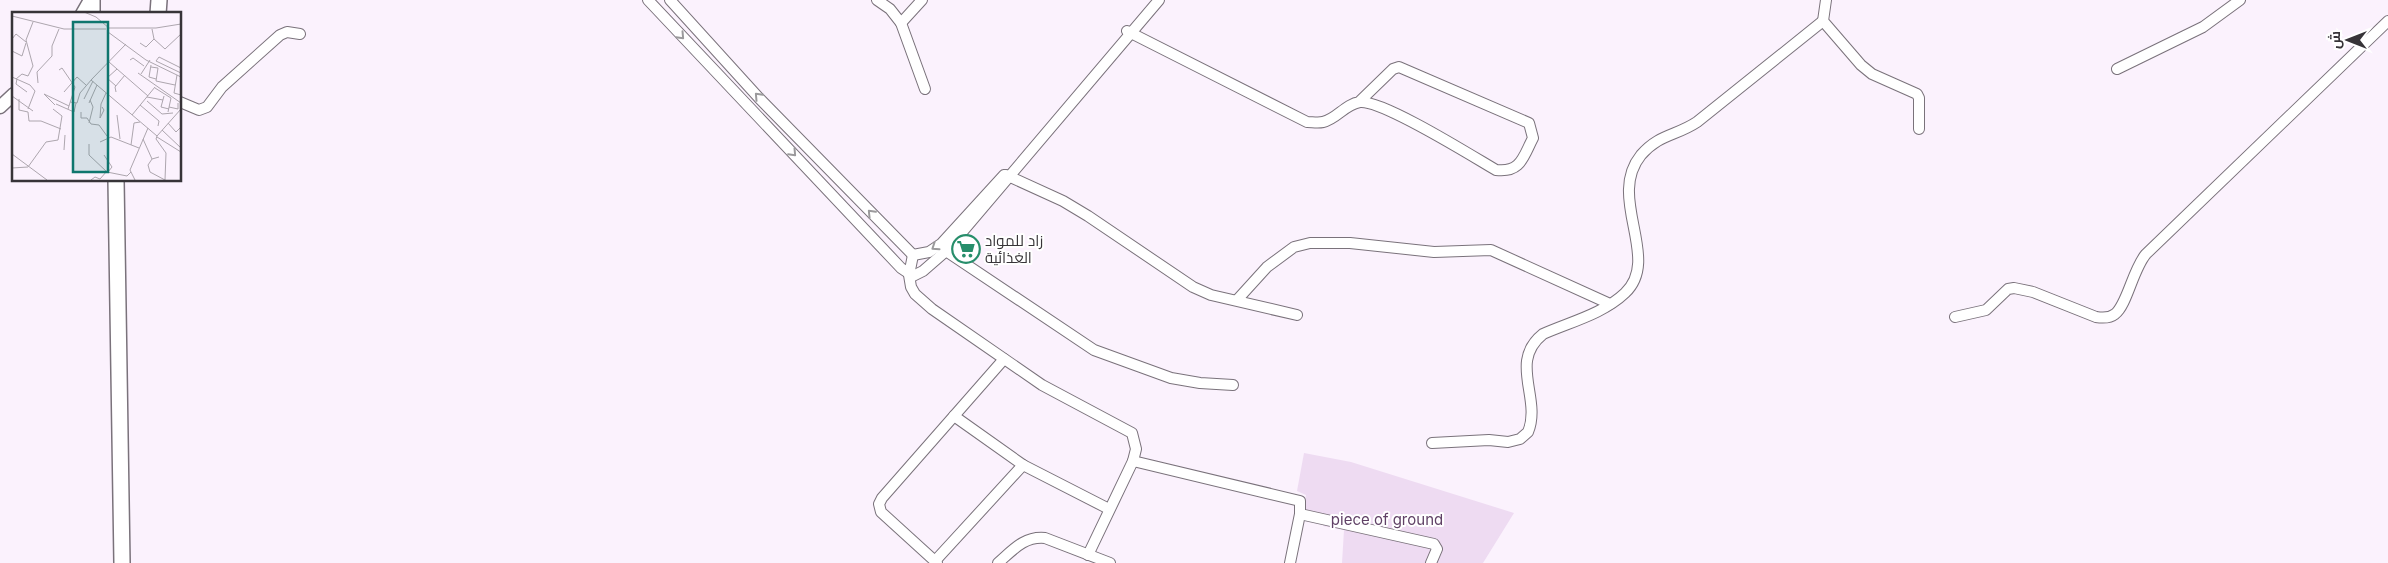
<svg xmlns="http://www.w3.org/2000/svg" width="2388" height="563" font-family="Inter,Cairo,sans-serif">
<style>
.green{fill:#eedbf2}
.lines{fill:none;stroke-linecap:round;stroke-linejoin:round}
.minor-casing{stroke:#7a727b;stroke-width:12}
.tertiary-casing{stroke:#7a727b;stroke-width:15}
.secondary-casing{stroke:#7a727b;stroke-width:18}
.minor{stroke:#fff;stroke-width:10}
.tertiary{stroke:#fff;stroke-width:12}
.secondary{stroke:#fff;stroke-width:15}
.oneway{stroke:#9b9a9c}
.labels{text-anchor:middle;dominant-baseline:central;stroke-width:4;stroke-linejoin:round;paint-order:stroke}
.poi-label{font-size:15px;fill:#373438;stroke:#fff;text-anchor:start}
.park-label{font-size:15px;fill:#604166;stroke:#fff}
.inset-road{fill:none;stroke:#ada6ae;stroke-width:1}
.view{fill:#0f766e;fill-opacity:0.15;stroke:#0f766e;stroke-width:2.5}
.inset-edge{fill:none;stroke:#373438;stroke-width:2.5}
</style>
<rect width="100%" height="100%" fill="#fbf2fd"/>
<polygon class="green" points="1304,453 1351,462 1514,513 1483,563 1342,563 1344,530 1323,526 1326,515 1322,524 1302,519 1306,495 1297,491"/>
<g class="lines">
<defs>
<g id="minor">
<polyline points="648,0 901,268 913,276 923,271 946,251 1159,0"/>
<polyline points="670,0 759,98 913,255 929,252 941,244 1004,175"/>
<polyline points="877,0 890,9 901,23 922,0"/>
<polyline points="1826,0 1823,21 1861,65 1872,74 1917,94 1919,98 1919,129"/>
<polyline points="901,23 925,89"/>
<path d="M1127 31 1307 122C1312 122 1318 123 1323 122 1337 119 1345 104 1360 102 1383 100 1472 156 1496 170 1521 173 1523 157 1533 138L1529 123 1399 67 1393 69 1359 102"/>
<polyline points="2117,69 2203,27 2240,0"/>
<polyline points="180,102 199,110 207,107 222,87 280,35 287,32 300,34"/>
<polyline points="1006,175 1063,201 1088,216 1193,287 1211,295 1297,315"/>
<polyline points="946,251 1094,350 1171,378 1200,383 1233,385"/>
<polyline points="913,255 909,275 911,287 915,294 932,309 1042,385 1132,433 1136,449 1133,461 1088,555"/>
<polyline points="1237,300 1267,267 1294,247 1310,243 1350,243 1434,252 1491,250 1610,304"/>
<path d="M1955 317 1986 310 2008 289 2014 288 2033 292 2096 317C2102 318 2110 318 2115 314 2127 305 2133 269 2146 254L2388 21"/>
<polyline points="954,416 1023,465 1109,509"/>
<path d="M1432 443 1489 440 1508 442 1520 439 1528 432C1542 398 1508 362 1543 334 1570 322 1603 314 1625 293 1662 258 1606 198 1641 155 1659 134 1676 136 1697 122L1823 21"/>
<polyline points="1133,461 1300,501 1300,514 1290,563"/>
<polyline points="1300,514 1434,544 1437,549 1431,563"/>
<polyline points="935,561 1023,465"/>
<polyline points="937,563 881,512 879,504 882,498 1004,359"/>
<path d="M998 563C1013 550 1024 536 1045 538L1110 563"/>
</g>
<g id="tertiary">
<polyline points="82,14 90,0"/>
<polyline points="0,107 14,94"/>
</g>
<g id="secondary">
<polyline points="92,0 92,14"/>
<polyline points="158,14 159,0"/>
<polyline points="116,180 122,563"/>
</g>
</defs>
<use href="#minor" class="minor-casing"/>
<use href="#tertiary" class="tertiary-casing"/>
<use href="#secondary" class="secondary-casing"/>
<use href="#minor" class="minor"/>
<use href="#tertiary" class="tertiary"/>
<use href="#secondary" class="secondary"/>
</g>
<defs><path id="oneway-chevron" d="M-2-3.5L2.5 0L-2 3.5" fill="none" stroke-width="1.6" stroke-linecap="round" stroke-linejoin="round" transform="scale(1.25)"/></defs>
<g class="oneway">
<use href="#oneway-chevron" transform="translate(681 36) rotate(47)"/>
<use href="#oneway-chevron" transform="translate(758 96) rotate(-133)"/>
<use href="#oneway-chevron" transform="translate(793 153) rotate(47)"/>
<use href="#oneway-chevron" transform="translate(871 213) rotate(-134)"/>
<use href="#oneway-chevron" transform="translate(935 247) rotate(146)"/>
</g>
<defs>
<symbol id="supermarket-ring" viewBox="-11 -11 22 22"><circle r="9.5" fill="#fff" stroke="#278e6b" stroke-width="1.5"/><path d="M-6-5.5h2.5l.6 2H6L4.5 2H-2.5L-4.4-4H-6ZM-1.5 3.2a1.3 1.3 0 1 0 .1 0ZM3 3.2a1.3 1.3 0 1 0 .1 0Z" fill="#278e6b"/></symbol>
</defs>
<g fill-rule="evenodd">
<use href="#supermarket-ring" x="950" y="233" width="32" height="32"/>
</g>
<g class="labels">
<g class="poi-label">
<text x="985" y="240">زاد للمواد<tspan x="985" dy="17">الغذائية</tspan></text>
</g>
<g class="park-label">
<text x="1387" y="519">piece of ground</text>
</g>
</g>
<g transform="translate(12 12)">
<rect width="169" height="169" fill="#fbf2fd"/>
<path class="inset-road" d="M72 0 84 5 97 16M0 4 52 17H94M97 16H144L169 12M140 17 142 27 153 37 169 22M96 20 134 48 169 65M0 27 4 22 14 30M128 31 134 35 142 27M114 32 79 68 145 124 169 97M0 39 10 44 14 31M118 48 121 46 132 54M144 49 147 45 169 56M144 49 169 61M97 50 136 84M139 53 137 65 144 67M139 55 146 56 144 69 163 73M47 58 50 56 63 75 56 97M126 61 169 91M129 62 138 48M165 63 162 81 169 83M0 65 18 73 23 79 16 97M4 67 10 62 16 64 21 54 14 28 21 10M5 67 4 72 15 80M26 71 25 60 40 44V34L47 17M104 74 95 66 105 57M143 76 159 86 156 100M52 80 65 65 74 73M104 80 103 75 113 63M32 82 57 94M32 82 43 93M0 84 21 99M152 84 149 95 157 97M135 85 151 88M7 87V98L16 100 17 109H29L49 117M72 87 81 69M135 89 150 102 161 101M58 90 65 91 68 81 80 67M77 91 85 73M44 92 62 100 64 91M128 93 147 109 146 114M90 95 92 98 88 106 89 92 94 81M157 95 166 97V91M69 100V106H75L79 112 87 113 95 124M105 103 108 127M120 103 143 75M77 111 81 95 78 88M156 111 164 120 169 115M150 118 169 136M145 124 144 127 154 141 153 168M145 125 169 140M131 127 140 147 147 145M88 130 99 125 127 136M77 132V143L95 160 115 164 119 160M119 133 122 111 128 110M52 138 53 123M0 142 35 168M92 143 100 155 96 160M140 147 136 153 138 160 153 168M0 156 16 155 34 130 46 128 50 104 41 97M79 168 83 165 88 167 95 159M123 168 118 158 136 116"/>
<path class="view" d="M61 10H96V160H61Z"/>
<rect width="169" height="169" class="inset-edge"/>
</g>
<g transform="translate(2348 40) rotate(270)" stroke="#ffffff" stroke-width="4" paint-order="stroke">
<path d="M0-4L9 19L0 12L-9 19Z" fill="#373438"/>
<text y="-8" font-size="14" font-weight="bold" text-anchor="middle" fill="#373438">ش</text>
</g>
</svg>
